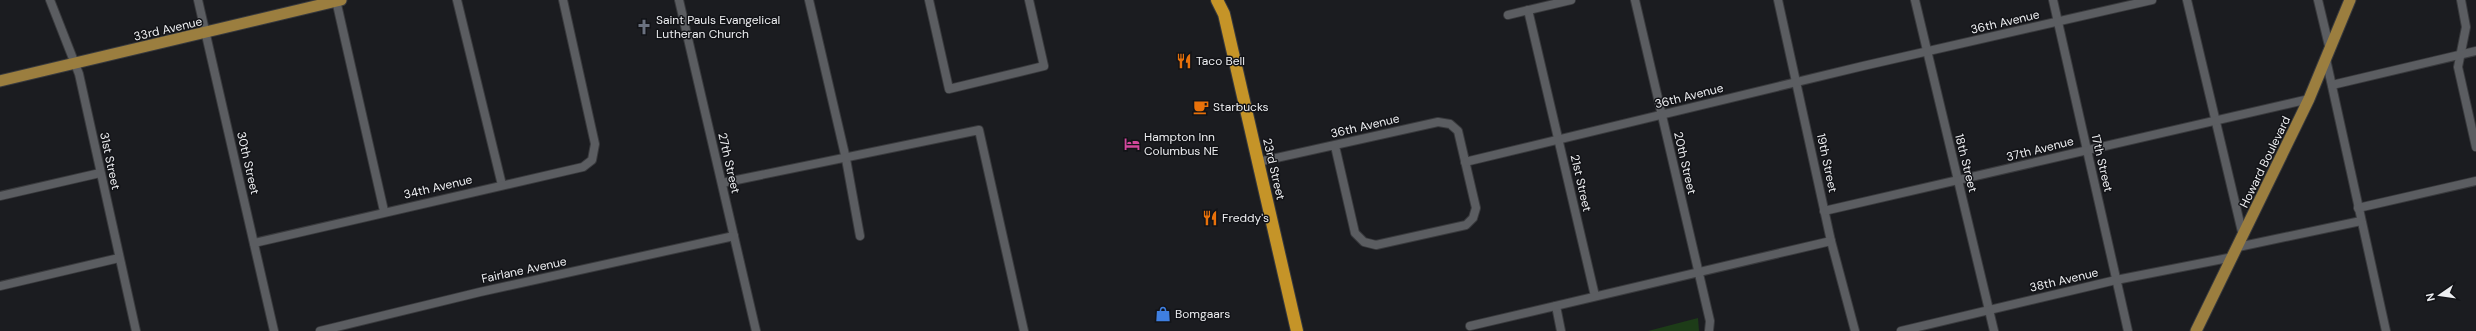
<svg xmlns="http://www.w3.org/2000/svg" width="2476" height="331" font-family="'DM Sans',sans-serif">
<style>
.green{fill:#1d3c18}
.lines{fill:none;stroke-linecap:round;stroke-linejoin:round}
.minor-casing{stroke:#393a3d;stroke-width:10}
.major-casing{stroke:#393a3d;stroke-width:13}
.highway-casing{stroke:#393a3d;stroke-width:14}
.minor{stroke:#5b5d61;stroke-width:8}
.major{stroke:#9b7e3f;stroke-width:11}
.highway{stroke:#c59428;stroke-width:12}
.labels{text-anchor:middle;dominant-baseline:central;stroke-width:3;stroke-linejoin:round;paint-order:stroke}
.poi-label{font-size:12px;fill:#edeef1;stroke:#121317;text-anchor:start}
.street-label{font-size:12px;fill:#edeef1;stroke:#121317}
</style>
<rect width="100%" height="100%" fill="#1b1c20"/>
<polygon class="green" points="1698,318 1699,331 1648,331"/>
<g class="lines">
<defs>
<g id="minor">
<polyline points="50,0 79,74 136,331"/>
<polyline points="198,0 274,331"/>
<polyline points="336,0 384,211"/>
<polyline points="457,0 502,185"/>
<polyline points="679,0 756,331"/>
<polyline points="809,0 846,159 860,236"/>
<polyline points="929,0 949,89 1044,66 1029,0"/>
<polyline points="1635,0 1710,321 1709,331"/>
<polyline points="1778,0 1831,241 1855,331"/>
<polyline points="1915,0 1994,331"/>
<polyline points="2053,0 2128,331"/>
<polyline points="2187,0 2243,236"/>
<polyline points="2318,0 2330,50"/>
<polyline points="2461,0 2466,27 2458,67 2476,147"/>
<polyline points="1528,10 1595,296"/>
<polyline points="1508,15 1571,0"/>
<polyline points="2326,59 2386,331"/>
<polyline points="2332,85 2476,51"/>
<polyline points="1258,162 1438,122 1450,124 1458,131 1476,208 1473,218 1466,225 1376,245 1364,242 1355,233 1335,146"/>
<polyline points="1465,162 1863,66 2152,0"/>
<polyline points="722,183 979,130 1024,331"/>
<polyline points="0,196 100,173"/>
<polyline points="2358,208 2476,181"/>
<polyline points="1824,211 2309,99"/>
<polyline points="254,243 583,167 592,160 595,144 563,0"/>
<polyline points="2238,247 2361,221"/>
<polyline points="0,286 119,258"/>
<polyline points="1556,306 1561,331"/>
<polyline points="1470,326 1831,241"/>
<polyline points="320,331 480,292 734,236"/>
<polyline points="1901,331 2116,280 2233,257"/>
</g>
<g id="major">
<polyline points="0,81 341,0"/>
<polyline points="2196,331 2309,99 2350,0"/>
</g>
<polyline id="highway" points="1217,0 1224,14 1297,331"/>
</defs>
<use href="#minor" class="minor-casing"/>
<use href="#major" class="major-casing"/>
<use href="#highway" class="highway-casing"/>
<use href="#minor" class="minor"/>
<use href="#major" class="major"/>
<use href="#highway" class="highway"/>
</g>
<defs>
<symbol id="church-bare" viewBox="-9 -9 18 18"><path d="M-1.2-6h2.4v3.5h3.3v2.4h-3.3V6h-2.4V-.1h-3.3v-2.4h3.3Z" fill="#6b7280" stroke="#121317" stroke-width="2.5" paint-order="stroke"/></symbol>
<symbol id="restaurant-bare" viewBox="-9 -9 18 18"><path d="M-5-6h1v4h1v-4h1v4h1v-4h1v5L-1.5 .5V6h-2V.5L-5-1ZM5-6V6H3V1.5H1.5Q1.5-4 5-6Z" fill="#e8710a" stroke="#121317" stroke-width="2.5" paint-order="stroke"/></symbol>
<symbol id="cafe-bare" viewBox="-9 -9 18 18"><path d="M-5.5-4.5H6V0H3Q3 3.5 0 3.5H-2.5Q-5.5 3.5-5.5 0ZM3-3.2v2h1.7v-2ZM-6 4.5H4V6H-6Z" fill="#e8710a" stroke="#121317" stroke-width="2.5" paint-order="stroke"/></symbol>
<symbol id="hotel-bare" viewBox="-9 -9 18 18"><path d="M-6-4.5h1.5V1H6V5H4.5V3h-9V5H-6ZM-4 0a1.8 1.8 0 1 1 3.6 0ZM.5 0V-2.5h3Q6-2.5 6 0Z" fill="#d1479c" stroke="#121317" stroke-width="2.5" paint-order="stroke"/></symbol>
<symbol id="shop-bare" viewBox="-9 -9 18 18"><path d="M-5-2.5h2.3a2.7 3.5 0 0 1 5.4 0H5L5.5 6h-11ZM-1.5-2.5h3a1.5 2.3 0 0 0-3 0Z" fill="#3f7fe0" stroke="#121317" stroke-width="2.5" paint-order="stroke"/></symbol>
</defs>
<g fill-rule="evenodd">
<use href="#church-bare" x="633" y="16" width="22" height="22"/>
<use href="#restaurant-bare" x="1173" y="50" width="22" height="22"/>
<use href="#cafe-bare" x="1190" y="96" width="22" height="22"/>
<use href="#hotel-bare" x="1121" y="133" width="22" height="22"/>
<use href="#restaurant-bare" x="1199" y="207" width="22" height="22"/>
<use href="#shop-bare" x="1152" y="303" width="22" height="22"/>
</g>
<g class="labels">
<g class="poi-label">
<text x="656" y="20">Saint Pauls Evangelical<tspan x="656" dy="14">Lutheran Church</tspan></text>
<text x="1196" y="61">Taco Bell</text>
<text x="1213" y="107">Starbucks</text>
<text x="1144" y="137">Hampton Inn<tspan x="1144" dy="14">Columbus NE</tspan></text>
<text x="1222" y="218">Freddy's</text>
<text x="1175" y="314">Bomgaars</text>
</g>
<g class="street-label">
<text transform="translate(2005 22) rotate(-13)">36th Avenue</text>
<text transform="translate(168 29) rotate(-13)">33rd Avenue</text>
<text transform="translate(1689 96) rotate(-14)">36th Avenue</text>
<text transform="translate(1365 126) rotate(-13)">36th Avenue</text>
<text transform="translate(2040 149) rotate(-14)">37th Avenue</text>
<text transform="translate(110 161) rotate(78)">31st Street</text>
<text transform="translate(2265 162) rotate(-64)">Howard Boulevard</text>
<text transform="translate(248 163) rotate(77)">30th Street</text>
<text transform="translate(729 163) rotate(77)">27th Street</text>
<text transform="translate(1685 163) rotate(77)">20th Street</text>
<text transform="translate(1827 163) rotate(78)">19th Street</text>
<text transform="translate(1966 163) rotate(76)">18th Street</text>
<text transform="translate(2102 163) rotate(77)">17th Street</text>
<text transform="translate(1274 169) rotate(77)">23rd Street</text>
<text transform="translate(1581 183) rotate(77)">21st Street</text>
<text transform="translate(438 187) rotate(-13)">34th Avenue</text>
<text transform="translate(524 270) rotate(-12)">Fairlane Avenue</text>
<text transform="translate(2064 280) rotate(-13)">38th Avenue</text>
</g>
</g>
<g transform="translate(2440 295) rotate(257)" stroke="#121317" stroke-width="3" paint-order="stroke">
<path d="M0-3L7 15L0 10L-7 15Z" fill="#edeef1"/>
<text y="-6" font-size="11" font-weight="bold" text-anchor="middle" fill="#edeef1">N</text>
</g>
</svg>
